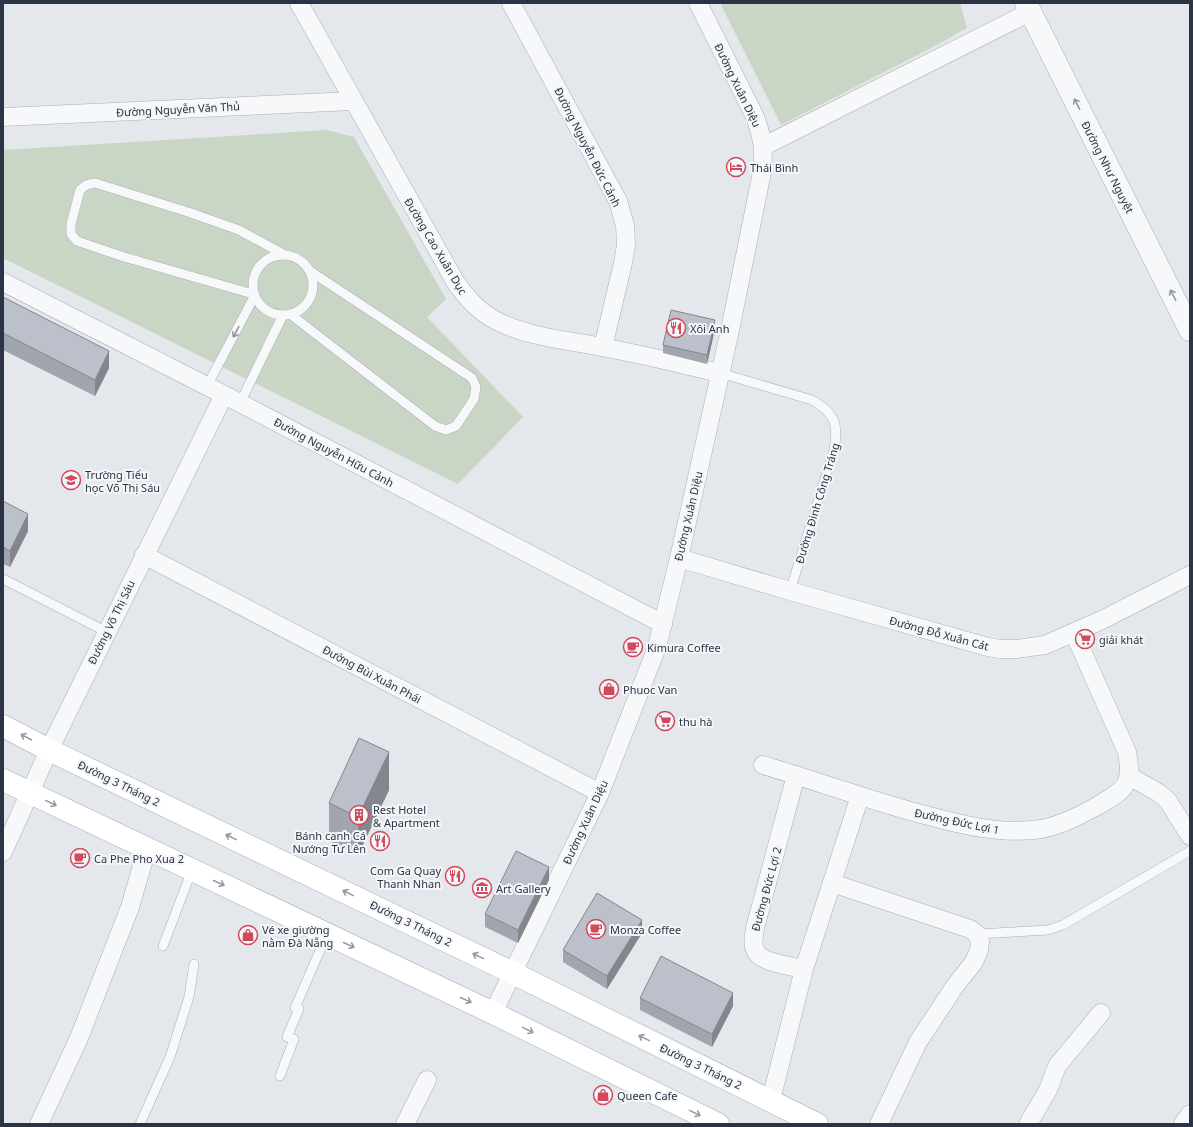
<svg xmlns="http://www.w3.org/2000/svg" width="1193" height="1127" font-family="'Noto Sans',sans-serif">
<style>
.green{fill:#c9d6c5}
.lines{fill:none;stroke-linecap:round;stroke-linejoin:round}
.service-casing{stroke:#a9aeb7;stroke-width:10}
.minor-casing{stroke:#a9aeb7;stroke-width:19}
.tertiary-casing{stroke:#a9aeb7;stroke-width:23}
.primary-casing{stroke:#a3abb8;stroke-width:23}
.service{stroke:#f7f8fa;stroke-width:9}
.minor{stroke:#f7f8fa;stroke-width:18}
.tertiary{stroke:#f7f8fa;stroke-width:22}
.primary{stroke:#fff;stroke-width:22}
.wall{fill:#a1a5ae}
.shaded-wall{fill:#83868d}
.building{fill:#bbc0ca;stroke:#83868d}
.oneway{stroke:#9196a0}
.oneway2{stroke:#959aa2}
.labels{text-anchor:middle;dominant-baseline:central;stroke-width:4;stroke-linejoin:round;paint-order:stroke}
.street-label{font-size:11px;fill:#2b3445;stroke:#f4f6f9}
.poi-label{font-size:11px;fill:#2b3445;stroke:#f4f6f9;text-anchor:start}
</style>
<rect width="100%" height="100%" fill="#e4e7ec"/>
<g class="green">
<polygon points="720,3 960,3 967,28 935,46 781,125"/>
<polygon points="327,130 354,137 446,299 427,317 523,417 458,484 3,258 3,150"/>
</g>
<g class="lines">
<defs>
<g id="service">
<circle cx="283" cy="285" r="30"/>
<polyline points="253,294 124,257 77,241 71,234 71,224 80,190 86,185 95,183 188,212 239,230 283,254"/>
<polyline points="290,314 435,426 446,430 456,426 474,399 476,387 472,378 310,271"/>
<path d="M720 373 812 400C835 413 839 424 834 450L790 591"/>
<polyline points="207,386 254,297"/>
<polyline points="240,403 283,315"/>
<polyline points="3,579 107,632"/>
<polyline points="977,934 1048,930 1063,925 1190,851"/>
<polyline points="163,946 192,870"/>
<polyline points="280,1076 294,1039 287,1037 299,1009 295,1008 327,934"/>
<polyline points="140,1124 170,1057 189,997 194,964"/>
</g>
<g id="minor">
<path d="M299 3 456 283C468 299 477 310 495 320 527 337 566 340 601 347 641 354 680 364 720 373"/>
<polyline points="511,3 618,201 625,225 626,245 623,263 603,347"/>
<polyline points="3,117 353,101"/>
<polyline points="764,146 1030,12"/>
<polyline points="3,282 240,403 663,624"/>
<polyline points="144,555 600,793"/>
<polyline points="679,558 790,591 988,647 1000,649 1016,649 1045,645 1104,619 1190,575"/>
<path d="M763 765C812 780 861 797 910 811 952 822 997 836 1041 829 1062 825 1081 815 1099 805 1126 789 1133 784 1127 752L1074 633"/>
<path d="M796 775 755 928C754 935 752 944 755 950 760 963 791 966 804 969"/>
<polyline points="1129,776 1159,793 1168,801 1190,836"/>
<polyline points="3,852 49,750 224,395"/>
<polyline points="832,883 970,929 977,934 980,942 979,950 974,962 955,986 918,1042 879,1124"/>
<path d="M493 1013 600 793 657 647 679 558 730 330 762 172C764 149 763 138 755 117L698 3"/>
<polyline points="771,1100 804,969 860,796"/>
<polyline points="39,1124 79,1038 130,907 147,849"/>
<polyline points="405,1124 427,1080"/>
<polyline points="1028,1124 1048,1090 1057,1066 1101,1013"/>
<polyline points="1183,1124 1190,1114"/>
</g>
<polyline id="tertiary" points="1026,3 1190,330"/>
<g id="primary">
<polyline points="3,726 49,750 513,973 817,1124"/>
<polyline points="3,780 493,1013 718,1124"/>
</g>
</defs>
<use href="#service" class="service-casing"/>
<use href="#minor" class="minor-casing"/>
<use href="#tertiary" class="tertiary-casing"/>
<use href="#primary" class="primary-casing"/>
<use href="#service" class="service"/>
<use href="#minor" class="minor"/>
<use href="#tertiary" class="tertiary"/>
<use href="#primary" class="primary"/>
</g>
<g class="wall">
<polygon points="3,297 109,368 95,396 3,350"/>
<polygon points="715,329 707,364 663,353 663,345"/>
<polygon points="3,501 28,531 10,567 3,564"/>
<polygon points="389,790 358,855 329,841 329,803"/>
<polygon points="549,880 518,943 485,927 485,914"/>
<polygon points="642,933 607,989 563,962 563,950"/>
<polygon points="640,998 733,1006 712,1047 640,1010"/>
</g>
<g class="shaded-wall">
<polygon points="715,320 715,329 707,364 707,355"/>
<polygon points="109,351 109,368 95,396 95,380"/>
<polygon points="28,514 28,531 10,567 10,551"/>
<polygon points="389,752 389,790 358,855 358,817"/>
<polygon points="549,867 549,880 518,943 518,930"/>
<polygon points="642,920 642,933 607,989 607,976"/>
<polygon points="733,993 733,1006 712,1047 712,1034"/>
</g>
<g class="building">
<polygon points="3,297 109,351 95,380 3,333"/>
<polygon points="671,310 715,320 707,355 663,345"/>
<polygon points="3,501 28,514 10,551 3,547"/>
<polygon points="359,738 389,752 358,817 329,803"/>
<polygon points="516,851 549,867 518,930 485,914"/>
<polygon points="597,893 642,920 607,976 563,950"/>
<polygon points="661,956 733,993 712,1034 640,998"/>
</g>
<defs><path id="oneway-shaft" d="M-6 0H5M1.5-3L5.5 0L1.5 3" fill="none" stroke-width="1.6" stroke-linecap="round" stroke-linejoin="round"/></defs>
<g class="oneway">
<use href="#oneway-shaft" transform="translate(1077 104) rotate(-117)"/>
<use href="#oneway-shaft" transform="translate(1173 295) rotate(-117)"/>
<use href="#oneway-shaft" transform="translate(236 332) rotate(118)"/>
</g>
<g class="oneway2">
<use href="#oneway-shaft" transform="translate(26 737) rotate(-152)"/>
<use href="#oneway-shaft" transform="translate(51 803) rotate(26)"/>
<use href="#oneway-shaft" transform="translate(231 837) rotate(-154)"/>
<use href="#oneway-shaft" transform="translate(219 883) rotate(25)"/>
<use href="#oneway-shaft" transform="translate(348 893) rotate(-154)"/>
<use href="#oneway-shaft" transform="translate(349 945) rotate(25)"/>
<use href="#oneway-shaft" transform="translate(478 956) rotate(-154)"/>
<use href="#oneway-shaft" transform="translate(466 1000) rotate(25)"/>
<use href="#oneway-shaft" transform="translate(528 1030) rotate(26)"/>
<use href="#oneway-shaft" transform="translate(644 1038) rotate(-154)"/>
<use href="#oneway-shaft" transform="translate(695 1113) rotate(26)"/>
</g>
<defs>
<symbol id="hotel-ring" viewBox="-11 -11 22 22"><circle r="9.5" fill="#f4f6f9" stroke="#d1495b" stroke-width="1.5"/><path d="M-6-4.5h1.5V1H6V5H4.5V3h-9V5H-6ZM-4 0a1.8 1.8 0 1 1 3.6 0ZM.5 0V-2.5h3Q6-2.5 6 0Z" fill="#d1495b"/></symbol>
<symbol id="restaurant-ring" viewBox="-11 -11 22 22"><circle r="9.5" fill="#f4f6f9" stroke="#d1495b" stroke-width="1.5"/><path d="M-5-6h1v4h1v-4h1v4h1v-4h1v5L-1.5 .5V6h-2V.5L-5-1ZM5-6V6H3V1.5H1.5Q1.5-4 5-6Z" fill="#d1495b"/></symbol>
<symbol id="school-ring" viewBox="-11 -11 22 22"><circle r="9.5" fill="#f4f6f9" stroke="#d1495b" stroke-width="1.5"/><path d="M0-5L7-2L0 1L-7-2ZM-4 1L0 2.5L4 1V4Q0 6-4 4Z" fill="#d1495b"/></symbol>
<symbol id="supermarket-ring" viewBox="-11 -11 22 22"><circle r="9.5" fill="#f4f6f9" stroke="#d1495b" stroke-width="1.5"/><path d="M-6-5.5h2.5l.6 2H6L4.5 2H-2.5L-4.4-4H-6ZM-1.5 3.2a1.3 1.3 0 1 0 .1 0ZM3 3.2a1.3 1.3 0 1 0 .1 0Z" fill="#d1495b"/></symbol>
<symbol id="cafe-ring" viewBox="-11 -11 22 22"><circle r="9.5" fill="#f4f6f9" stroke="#d1495b" stroke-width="1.5"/><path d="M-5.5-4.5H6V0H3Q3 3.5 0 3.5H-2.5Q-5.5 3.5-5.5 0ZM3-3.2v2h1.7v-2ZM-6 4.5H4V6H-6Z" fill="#d1495b"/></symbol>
<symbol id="shop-ring" viewBox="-11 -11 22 22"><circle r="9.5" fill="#f4f6f9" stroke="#d1495b" stroke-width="1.5"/><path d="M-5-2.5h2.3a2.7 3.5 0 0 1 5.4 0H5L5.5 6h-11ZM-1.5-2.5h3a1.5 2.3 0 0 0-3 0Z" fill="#d1495b"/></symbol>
<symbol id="building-ring" viewBox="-11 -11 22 22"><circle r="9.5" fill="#f4f6f9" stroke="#d1495b" stroke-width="1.5"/><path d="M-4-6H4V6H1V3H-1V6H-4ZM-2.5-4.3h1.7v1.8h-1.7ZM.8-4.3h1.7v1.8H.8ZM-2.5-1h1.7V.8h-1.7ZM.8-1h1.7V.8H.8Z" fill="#d1495b"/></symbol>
<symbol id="museum-ring" viewBox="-11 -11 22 22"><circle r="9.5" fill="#f4f6f9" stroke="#d1495b" stroke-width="1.5"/><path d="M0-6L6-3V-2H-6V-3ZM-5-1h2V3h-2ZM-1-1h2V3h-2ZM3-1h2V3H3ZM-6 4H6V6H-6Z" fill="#d1495b"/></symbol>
</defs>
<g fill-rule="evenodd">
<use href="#hotel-ring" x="725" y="156" width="22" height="22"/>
<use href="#restaurant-ring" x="665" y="317" width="22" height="22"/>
<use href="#school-ring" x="60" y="469" width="22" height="22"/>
<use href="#supermarket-ring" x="1074" y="628" width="22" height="22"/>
<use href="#cafe-ring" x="622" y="636" width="22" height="22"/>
<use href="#shop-ring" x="598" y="678" width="22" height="22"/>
<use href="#supermarket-ring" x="654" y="710" width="22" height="22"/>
<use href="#building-ring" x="348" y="804" width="22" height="22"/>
<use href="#restaurant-ring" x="369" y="830" width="22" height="22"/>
<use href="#cafe-ring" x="69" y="847" width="22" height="22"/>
<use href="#restaurant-ring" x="444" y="865" width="22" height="22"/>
<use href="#museum-ring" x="471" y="877" width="22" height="22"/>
<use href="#cafe-ring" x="585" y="918" width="22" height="22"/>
<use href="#shop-ring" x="237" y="924" width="22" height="22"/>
<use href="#shop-ring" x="592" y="1084" width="22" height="22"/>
</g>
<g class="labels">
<g class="street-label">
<text transform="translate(738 85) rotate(64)">Đường Xuân Diệu</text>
<text transform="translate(178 109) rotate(-3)">Đường Nguyễn Văn Thủ</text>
<text transform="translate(588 147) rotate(63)">Đường Nguyễn Đức Cảnh</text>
<text transform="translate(1108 167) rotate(63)">Đường Như Nguyệt</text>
<text transform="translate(436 246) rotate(59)">Đường Cao Xuân Dục</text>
<text transform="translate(334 452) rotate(28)">Đường Nguyễn Hữu Cảnh</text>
<text transform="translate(817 503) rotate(-73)">Đường Đinh Công Tráng</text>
<text transform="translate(688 516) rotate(-77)">Đường Xuân Diệu</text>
<text transform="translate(111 622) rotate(-64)">Đường Võ Thị Sáu</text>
<text transform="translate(939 633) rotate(15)">Đường Đỗ Xuân Cát</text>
<text transform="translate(372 674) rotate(28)">Đường Bùi Xuân Phái</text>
<text transform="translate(119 783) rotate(26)">Đường 3 Tháng 2</text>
<text transform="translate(957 821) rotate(12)">Đường Đức Lợi 1</text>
<text transform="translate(585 822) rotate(-65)">Đường Xuân Diệu</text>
<text transform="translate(766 889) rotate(-75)">Đường Đức Lợi 2</text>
<text transform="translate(411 923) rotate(26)">Đường 3 Tháng 2</text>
<text transform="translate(701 1066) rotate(26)">Đường 3 Tháng 2</text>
</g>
<g class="poi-label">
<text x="750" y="167">Thái Bình</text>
<text x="690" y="328">Xôi Anh</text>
<text x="85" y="474">Trường Tiểu<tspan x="85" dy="13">học Võ Thị Sáu</tspan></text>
<text x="1099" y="639">giải khát</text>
<text x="647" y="647">Kimura Coffee</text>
<text x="623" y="689">Phuoc Van</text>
<text x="679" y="721">thu hà</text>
<text x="373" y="809">Rest Hotel<tspan x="373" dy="13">&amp; Apartment</tspan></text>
<text x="366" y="835" text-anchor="end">Bánh canh Cá<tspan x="366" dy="13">Nướng Tư Lên</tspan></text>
<text x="94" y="858">Ca Phe Pho Xua 2</text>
<text x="441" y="870" text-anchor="end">Com Ga Quay<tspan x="441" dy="13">Thanh Nhan</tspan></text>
<text x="496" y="888">Art Gallery</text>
<text x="262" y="929">Vé xe giường<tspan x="262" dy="13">nằm Đà Nẵng</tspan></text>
<text x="610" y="929">Monza Coffee</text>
<text x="617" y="1095">Queen Cafe</text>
</g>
</g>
<rect width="1193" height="1127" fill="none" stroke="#2b3445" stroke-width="8"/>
</svg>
